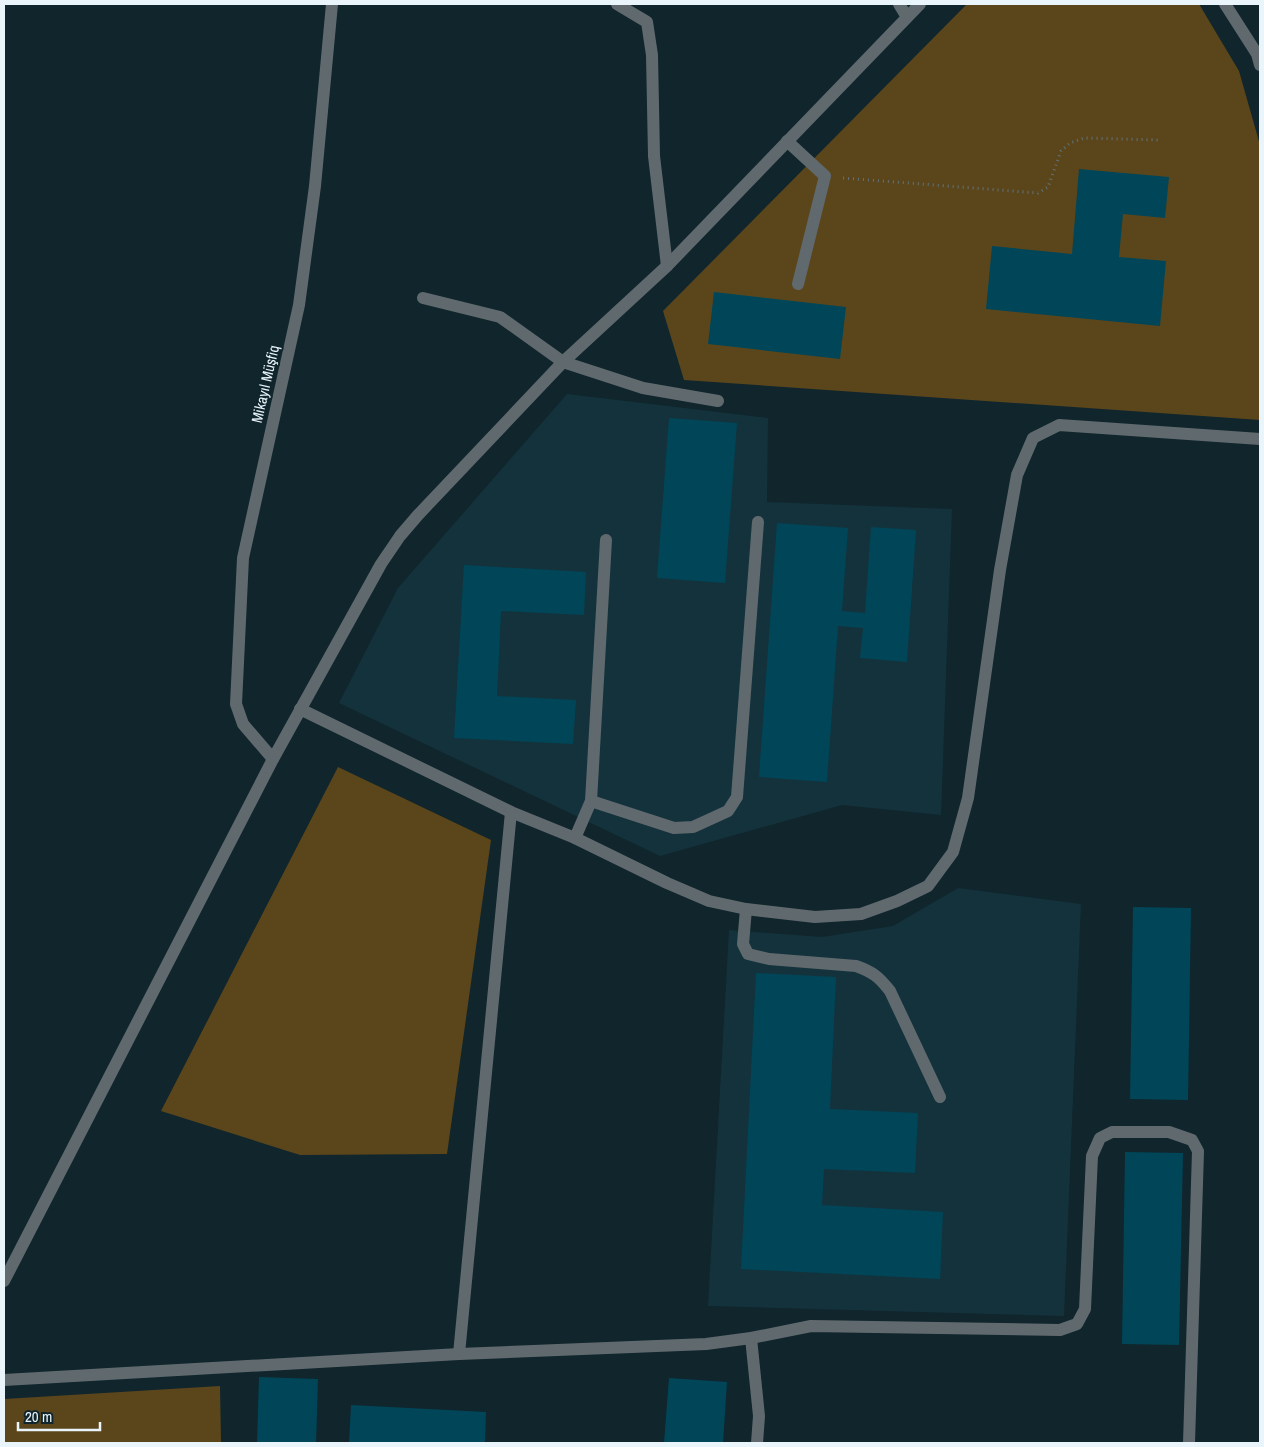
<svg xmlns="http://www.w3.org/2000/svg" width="1264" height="1447" font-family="'Archivo Narrow',sans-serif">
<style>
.built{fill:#14323c}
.green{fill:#5b461c}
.building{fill:#004658}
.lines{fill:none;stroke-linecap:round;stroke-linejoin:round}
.path{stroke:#607278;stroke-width:3;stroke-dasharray:1 4;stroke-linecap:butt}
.minor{stroke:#606a6e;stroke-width:12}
.labels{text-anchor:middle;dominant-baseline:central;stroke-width:4;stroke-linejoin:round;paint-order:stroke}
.street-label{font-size:15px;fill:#e9f5fa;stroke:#10252c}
</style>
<rect width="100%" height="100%" fill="#10252c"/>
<g class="built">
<polygon points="567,394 768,418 767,502 952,509 941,815 842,805 660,856 339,703 398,588"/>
<polygon points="958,888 1081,904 1064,1316 708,1306 729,930 822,937 893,926"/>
</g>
<g class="green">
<polygon points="967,4 1199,4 1239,71 1260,145 1260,420 684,380 663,311"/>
<polygon points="338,767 491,840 447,1154 300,1155 161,1111"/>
<polygon points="220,1386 221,1443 4,1443 4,1399"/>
</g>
<g class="building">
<polygon points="1079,169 1169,177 1165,218 1123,214 1119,257 1166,261 1160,326 986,309 992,246 1072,254"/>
<polygon points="714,292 846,307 840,359 708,344"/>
<polygon points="669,418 737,423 725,583 657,578"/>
<polygon points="777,523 848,528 842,611 865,613 871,527 916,530 907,662 860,658 863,628 838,626 827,782 759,777"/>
<polygon points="464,565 586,572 584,615 501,611 497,696 576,700 573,744 454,738"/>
<polygon points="1133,907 1191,908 1188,1100 1130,1099"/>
<polygon points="756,973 836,977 830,1109 918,1113 915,1173 824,1169 822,1205 943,1212 940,1279 741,1269"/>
<polygon points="1125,1152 1183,1153 1179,1345 1122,1344"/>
<polygon points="259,1377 318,1379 316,1443 257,1443"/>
<polygon points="669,1378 727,1382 723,1443 664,1443"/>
<polygon points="351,1405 486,1412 485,1443 349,1443"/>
</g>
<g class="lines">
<polyline class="path" points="843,178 1038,193 1048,187 1061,151 1070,143 1084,138 1160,140"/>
<g class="minor">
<polyline points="617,4 647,22 652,55 654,156 667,266"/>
<polyline points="899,4 907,17"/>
<polyline points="1225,4 1257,54 1260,65"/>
<polyline points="787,141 825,176 798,284"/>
<polyline points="423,298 500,317 563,362 643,388 718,401"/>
<polyline points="300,709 511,812 575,838 667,883 709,901 746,909 815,917 861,914 897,901 928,886 953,852 968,798 1000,570 1017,475 1033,438 1059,425 1260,439"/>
<polyline points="273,759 243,724 236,704 243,558 299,305 315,186 332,4"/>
<polyline points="591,801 674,828 693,827 728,811 737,797 758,522"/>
<polyline points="575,838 591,801 606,540"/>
<path d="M746 909 743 944 748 954 769 959 856 966C873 972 879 977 890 991L940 1097"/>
<polyline points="4,1281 273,759 381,564 400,536 418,515 563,362 667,266 920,4"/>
<polyline points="751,1338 759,1416 757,1443"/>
<polyline points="459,1354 511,812"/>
<polyline points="4,1380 459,1354 706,1344 751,1338 811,1326 1060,1330 1077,1324 1085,1309 1092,1156 1100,1138 1112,1132 1169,1132 1192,1140 1198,1151 1189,1443"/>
</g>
</g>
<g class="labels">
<g class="street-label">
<text transform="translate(265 384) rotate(-77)">Mikayıl Müşfiq</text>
</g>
</g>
<rect width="1264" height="1447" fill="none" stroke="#e9f5fa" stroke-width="10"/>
<path d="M18 1422v8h82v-8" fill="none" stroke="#e9f5fa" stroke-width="2.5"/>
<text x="25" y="1422" font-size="15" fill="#e9f5fa" stroke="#10252c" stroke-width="4" paint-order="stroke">20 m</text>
</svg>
